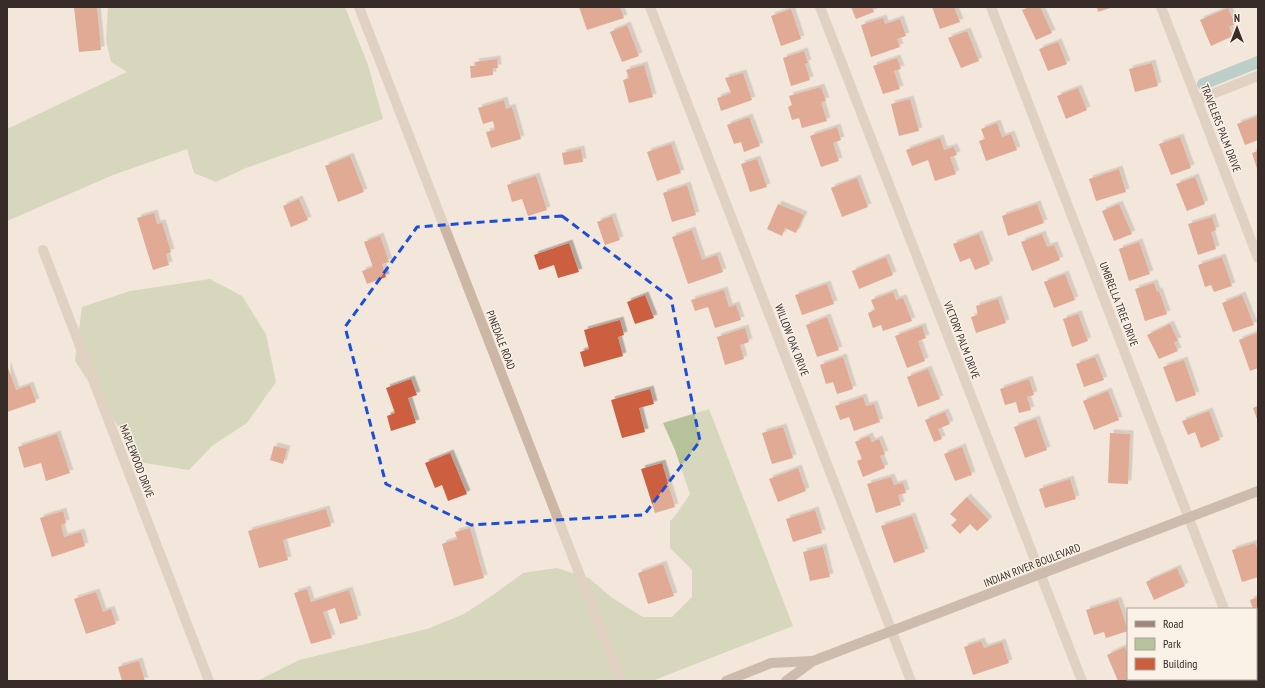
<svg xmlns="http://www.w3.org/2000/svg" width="1265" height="688" font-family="'PT Sans Narrow',sans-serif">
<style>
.green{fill:#b6c39a}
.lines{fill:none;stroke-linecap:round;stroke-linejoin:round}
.canal{stroke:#78b1b2;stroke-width:12}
.building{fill:#cc5e40;filter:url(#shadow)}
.street{stroke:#ccb6a6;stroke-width:10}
.secondary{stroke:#a08577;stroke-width:10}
.marked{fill:none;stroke:#1d4ed8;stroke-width:3;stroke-dasharray:8 5;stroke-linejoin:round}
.labels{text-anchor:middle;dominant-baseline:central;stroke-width:3;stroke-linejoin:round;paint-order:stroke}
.street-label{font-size:11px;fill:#372c27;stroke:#faf1e7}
</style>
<defs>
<filter id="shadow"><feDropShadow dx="3.5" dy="-3.5" stdDeviation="0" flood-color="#0004"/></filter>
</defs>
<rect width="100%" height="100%" fill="#f3e7db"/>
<g class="green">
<polygon points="108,7 345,7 368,65 383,119 246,168 216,182 194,173 187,149 113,175 7,221 7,129 127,72 111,62 106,40"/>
<polygon points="210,279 242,296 266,334 276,382 247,423 212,446 189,470 138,462 116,423 75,361 82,307 130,291"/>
<polygon points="709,409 793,626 652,681 257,681 299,660 427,629 464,614 493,595 523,573 557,568 589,578 611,597 643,617 672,617 692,597 692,570 670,548 670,521 675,516 690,494 675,450 663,423"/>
</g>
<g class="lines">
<polyline class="canal" points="1203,84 1258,62"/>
</g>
<g class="building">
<polygon points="74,7 97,7 101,50 79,52"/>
<polygon points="579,7 620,7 624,18 587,30"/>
<polygon points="851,7 872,7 874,12 856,19"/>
<polygon points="932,7 954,7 960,22 940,29"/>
<polygon points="1029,7 1040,7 1052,33 1036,40 1022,10"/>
<polygon points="1097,7 1113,7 1098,12"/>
<polygon points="1228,8 1235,24 1229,27 1233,36 1211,46 1200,20"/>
<polygon points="791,9 801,39 781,46 771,16"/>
<polygon points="883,18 885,24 900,19 906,36 897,39 900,47 871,57 861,25"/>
<polygon points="627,25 639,56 622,62 610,32"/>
<polygon points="967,31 979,61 961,68 948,38"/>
<polygon points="1058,42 1067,64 1048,71 1039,49"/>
<polygon points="804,51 808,63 805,64 810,80 791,86 783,58"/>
<polygon points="897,58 901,69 894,71 900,89 883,94 873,66"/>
<polygon points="497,59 498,68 493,68 493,75 471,78 470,66 476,66 475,62"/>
<polygon points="1152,63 1158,86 1135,92 1129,69"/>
<polygon points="644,65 653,97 629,103 623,80 629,78 626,70"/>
<polygon points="743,73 752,100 721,111 717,98 731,93 725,78"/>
<polygon points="821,87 826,101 821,102 827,121 802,128 799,118 792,120 788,107 792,105 789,96"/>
<polygon points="1078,88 1087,110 1066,119 1057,96"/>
<polygon points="910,99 919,131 899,136 891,104"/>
<polygon points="504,100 506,109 512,107 521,139 491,148 486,132 495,130 493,121 483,124 478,108"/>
<polygon points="1258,116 1258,140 1245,145 1237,124"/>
<polygon points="749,117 760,146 744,152 741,142 734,144 727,125"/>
<polygon points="997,123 1002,137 1011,134 1017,150 986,161 979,141 985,139 981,129"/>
<polygon points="837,127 841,140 833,143 839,161 821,167 810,136"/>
<polygon points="1180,137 1191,168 1171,175 1159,144"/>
<polygon points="940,138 944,150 954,147 957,155 950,157 956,174 935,181 928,160 912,166 906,150"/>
<polygon points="671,144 681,173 657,181 647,152"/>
<polygon points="581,149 583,162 564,165 562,153"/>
<polygon points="1258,151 1258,172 1252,153"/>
<polygon points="350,156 364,192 338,202 325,166"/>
<polygon points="757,159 767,187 750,192 741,164"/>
<polygon points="1119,169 1126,192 1096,201 1089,179"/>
<polygon points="536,176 547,210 528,216 522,199 512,202 507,185"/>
<polygon points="1195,177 1205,204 1187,211 1176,184"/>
<polygon points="857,178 868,207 842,217 831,188"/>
<polygon points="687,185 696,215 672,222 663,193"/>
<polygon points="299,199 308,220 291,227 283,206"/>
<polygon points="778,204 804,215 796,233 785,228 782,236 767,229"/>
<polygon points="1037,204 1044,223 1008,236 1002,216"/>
<polygon points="1119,204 1132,234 1114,241 1102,211"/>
<polygon points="154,213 157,224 162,223 171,252 166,254 169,265 153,270 137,218"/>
<polygon points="612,216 620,240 605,245 597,222"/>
<polygon points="1212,217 1216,230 1211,232 1216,249 1198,255 1188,224"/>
<polygon points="692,230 702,260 717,255 723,272 688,284 672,237"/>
<polygon points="979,234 990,264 975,270 970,258 960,262 953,244"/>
<polygon points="1042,234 1047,247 1054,245 1060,260 1032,271 1021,242"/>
<polygon points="380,236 389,262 382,264 386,277 367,284 362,271 373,267 364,242"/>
<polygon points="1139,242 1150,274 1129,281 1119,249"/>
<polygon points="569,243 579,272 558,278 554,265 539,270 534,255"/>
<polygon points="886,257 893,275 859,289 852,271"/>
<polygon points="1222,257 1232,286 1214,292 1211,285 1205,287 1198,265"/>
<polygon points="1065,274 1075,300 1054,308 1044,282"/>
<polygon points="1154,283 1157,292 1159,291 1167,314 1145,321 1135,289"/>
<polygon points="827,284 834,304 802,315 795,295"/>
<polygon points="724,290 729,307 736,305 741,320 715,328 708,307 695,311 691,300"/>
<polygon points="893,292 896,300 903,298 912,321 883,331 881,325 873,328 868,313 875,310 871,300"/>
<polygon points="645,295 654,318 635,324 627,302"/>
<polygon points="1242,295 1254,325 1233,332 1222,303"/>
<polygon points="998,299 1006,323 976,333 971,317 978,315 976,306"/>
<polygon points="1078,314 1088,341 1072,347 1063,319"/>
<polygon points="827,317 839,350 817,357 806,325"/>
<polygon points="620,320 624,335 618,337 623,356 584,367 580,352 589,349 584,330"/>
<polygon points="1170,324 1178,341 1174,342 1178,351 1159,359 1147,335"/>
<polygon points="922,326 926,338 918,341 925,361 907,368 895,336"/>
<polygon points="745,328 749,342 740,345 744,359 725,365 717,337"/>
<polygon points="1257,333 1258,368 1250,371 1239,340"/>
<polygon points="843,357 853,389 837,394 833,382 826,384 820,365"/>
<polygon points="1095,357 1104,380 1084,387 1076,364"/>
<polygon points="1184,360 1196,395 1176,402 1163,367"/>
<polygon points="7,365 16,390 30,385 36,402 7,412"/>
<polygon points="928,369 940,399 918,407 907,377"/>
<polygon points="411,379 417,395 408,398 416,423 391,431 387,416 395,413 386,388"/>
<polygon points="1029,379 1034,395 1027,397 1031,410 1019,413 1016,402 1005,405 1000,389"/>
<polygon points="650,389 654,404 639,408 645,432 622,438 611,400"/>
<polygon points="1108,391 1119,420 1094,430 1083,401"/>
<polygon points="863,397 866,406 874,404 880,422 854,431 849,417 840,420 835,406"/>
<polygon points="1258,406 1258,422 1253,408"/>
<polygon points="1209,411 1220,440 1201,448 1195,432 1188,435 1182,421"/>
<polygon points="945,412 950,424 938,429 942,439 934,442 925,420"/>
<polygon points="1036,419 1047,450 1025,458 1014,427"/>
<polygon points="783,427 793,458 772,464 762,433"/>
<polygon points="1110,433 1130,434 1128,484 1108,483"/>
<polygon points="57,434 70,473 46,481 41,463 24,468 18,447"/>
<polygon points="869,436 872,442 879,439 885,454 880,456 885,468 863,477 857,461 862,459 855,442"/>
<polygon points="274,446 287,449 283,464 270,460"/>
<polygon points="962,447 972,475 955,481 944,454"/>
<polygon points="450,453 467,494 448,501 442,485 435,488 425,463"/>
<polygon points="662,463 675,507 655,513 641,469"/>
<polygon points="798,468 806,491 778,502 769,479"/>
<polygon points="891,477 894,485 903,483 906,493 898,495 901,505 876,513 867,484"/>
<polygon points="1070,479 1076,499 1045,508 1039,489"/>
<polygon points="967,497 989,520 977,531 970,524 960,534 951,525 957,520 950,514"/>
<polygon points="326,509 331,526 283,540 288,560 259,568 248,531"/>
<polygon points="815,510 822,533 793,542 786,519"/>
<polygon points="63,511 66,523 61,525 64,537 81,532 85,546 52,557 40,518"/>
<polygon points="912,516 925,552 894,563 881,526"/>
<polygon points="470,528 484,578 454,586 442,544 457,539 455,532"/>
<polygon points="1255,543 1258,551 1258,577 1242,582 1232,550"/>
<polygon points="823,547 830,577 810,581 803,552"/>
<polygon points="663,564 674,596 648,604 638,573"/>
<polygon points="1177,568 1185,586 1154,600 1146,582"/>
<polygon points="307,589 311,602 349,590 358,619 340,624 335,608 323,612 332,638 311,644 294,593"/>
<polygon points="96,592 103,612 111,609 116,624 86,634 74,599"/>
<polygon points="1258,597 1258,622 1256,617 1256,609 1253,609 1250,600"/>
<polygon points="1118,600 1128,631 1106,638 1104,632 1094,635 1086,610"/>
<polygon points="981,641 984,648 1002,642 1009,663 973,675 964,647"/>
<polygon points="1125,647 1128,655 1128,679 1137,679 1132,681 1118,681 1107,655"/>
<polygon points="139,661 145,681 122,681 118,667"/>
<polygon points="1177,679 1210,679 1210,681 1178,681"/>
</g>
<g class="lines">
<g class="street">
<polyline points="359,7 621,681"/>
<polyline points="650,7 911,681"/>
<polyline points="820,7 1082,681"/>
<polyline points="991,7 1224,609"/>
<polyline points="1161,7 1258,258"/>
<polyline points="1197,100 1258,76"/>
<polyline points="43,250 209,681"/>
<polyline points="1251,679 1252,681"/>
</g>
<g class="secondary">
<polyline points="726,681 771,663 813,661"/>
<polyline points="786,681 813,661 1258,491"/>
</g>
</g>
<path d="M0 0H1265V688H0ZM562 216 671 298 700 441 644 515 471 525 386 484 345 327 417 227Z" fill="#f3e7db" fill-opacity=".55" fill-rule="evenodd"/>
<path class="marked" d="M562 216 671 298 700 441 644 515 471 525 386 484 345 327 417 227Z"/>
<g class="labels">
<g class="street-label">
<text transform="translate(1221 128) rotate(69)">TRAVELERS PALM DRIVE</text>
<text transform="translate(1119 304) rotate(69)">UMBRELLA TREE DRIVE</text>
<text transform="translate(501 340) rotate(69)">PINEDALE ROAD</text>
<text transform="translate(792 340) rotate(69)">WILLOW OAK DRIVE</text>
<text transform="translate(962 340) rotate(69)">VICTORY PALM DRIVE</text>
<text transform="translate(137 461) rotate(69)">MAPLEWOOD DRIVE</text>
<text transform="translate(1032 565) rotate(-21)">INDIAN RIVER BOULEVARD</text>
</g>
</g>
<rect width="1265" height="688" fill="none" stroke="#372c27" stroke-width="16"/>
<rect x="1127" y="608" width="130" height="72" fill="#faf1e7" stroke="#aca29a"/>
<rect x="1135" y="621" width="20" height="6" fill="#a08577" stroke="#aca29a"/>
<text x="1163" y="628" font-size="12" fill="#372c27">Road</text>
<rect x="1135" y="638" width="20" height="12" fill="#b6c39a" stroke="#aca29a"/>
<text x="1163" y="648" font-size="12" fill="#372c27">Park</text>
<rect x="1135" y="658" width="20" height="12" fill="#cc5e40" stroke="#aca29a"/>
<text x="1163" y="668" font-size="12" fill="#372c27">Building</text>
<g transform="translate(1237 28)" stroke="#faf1e7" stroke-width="3" paint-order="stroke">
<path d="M0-3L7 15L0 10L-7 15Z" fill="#372c27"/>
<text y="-6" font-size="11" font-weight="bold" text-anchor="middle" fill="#372c27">N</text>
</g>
</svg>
